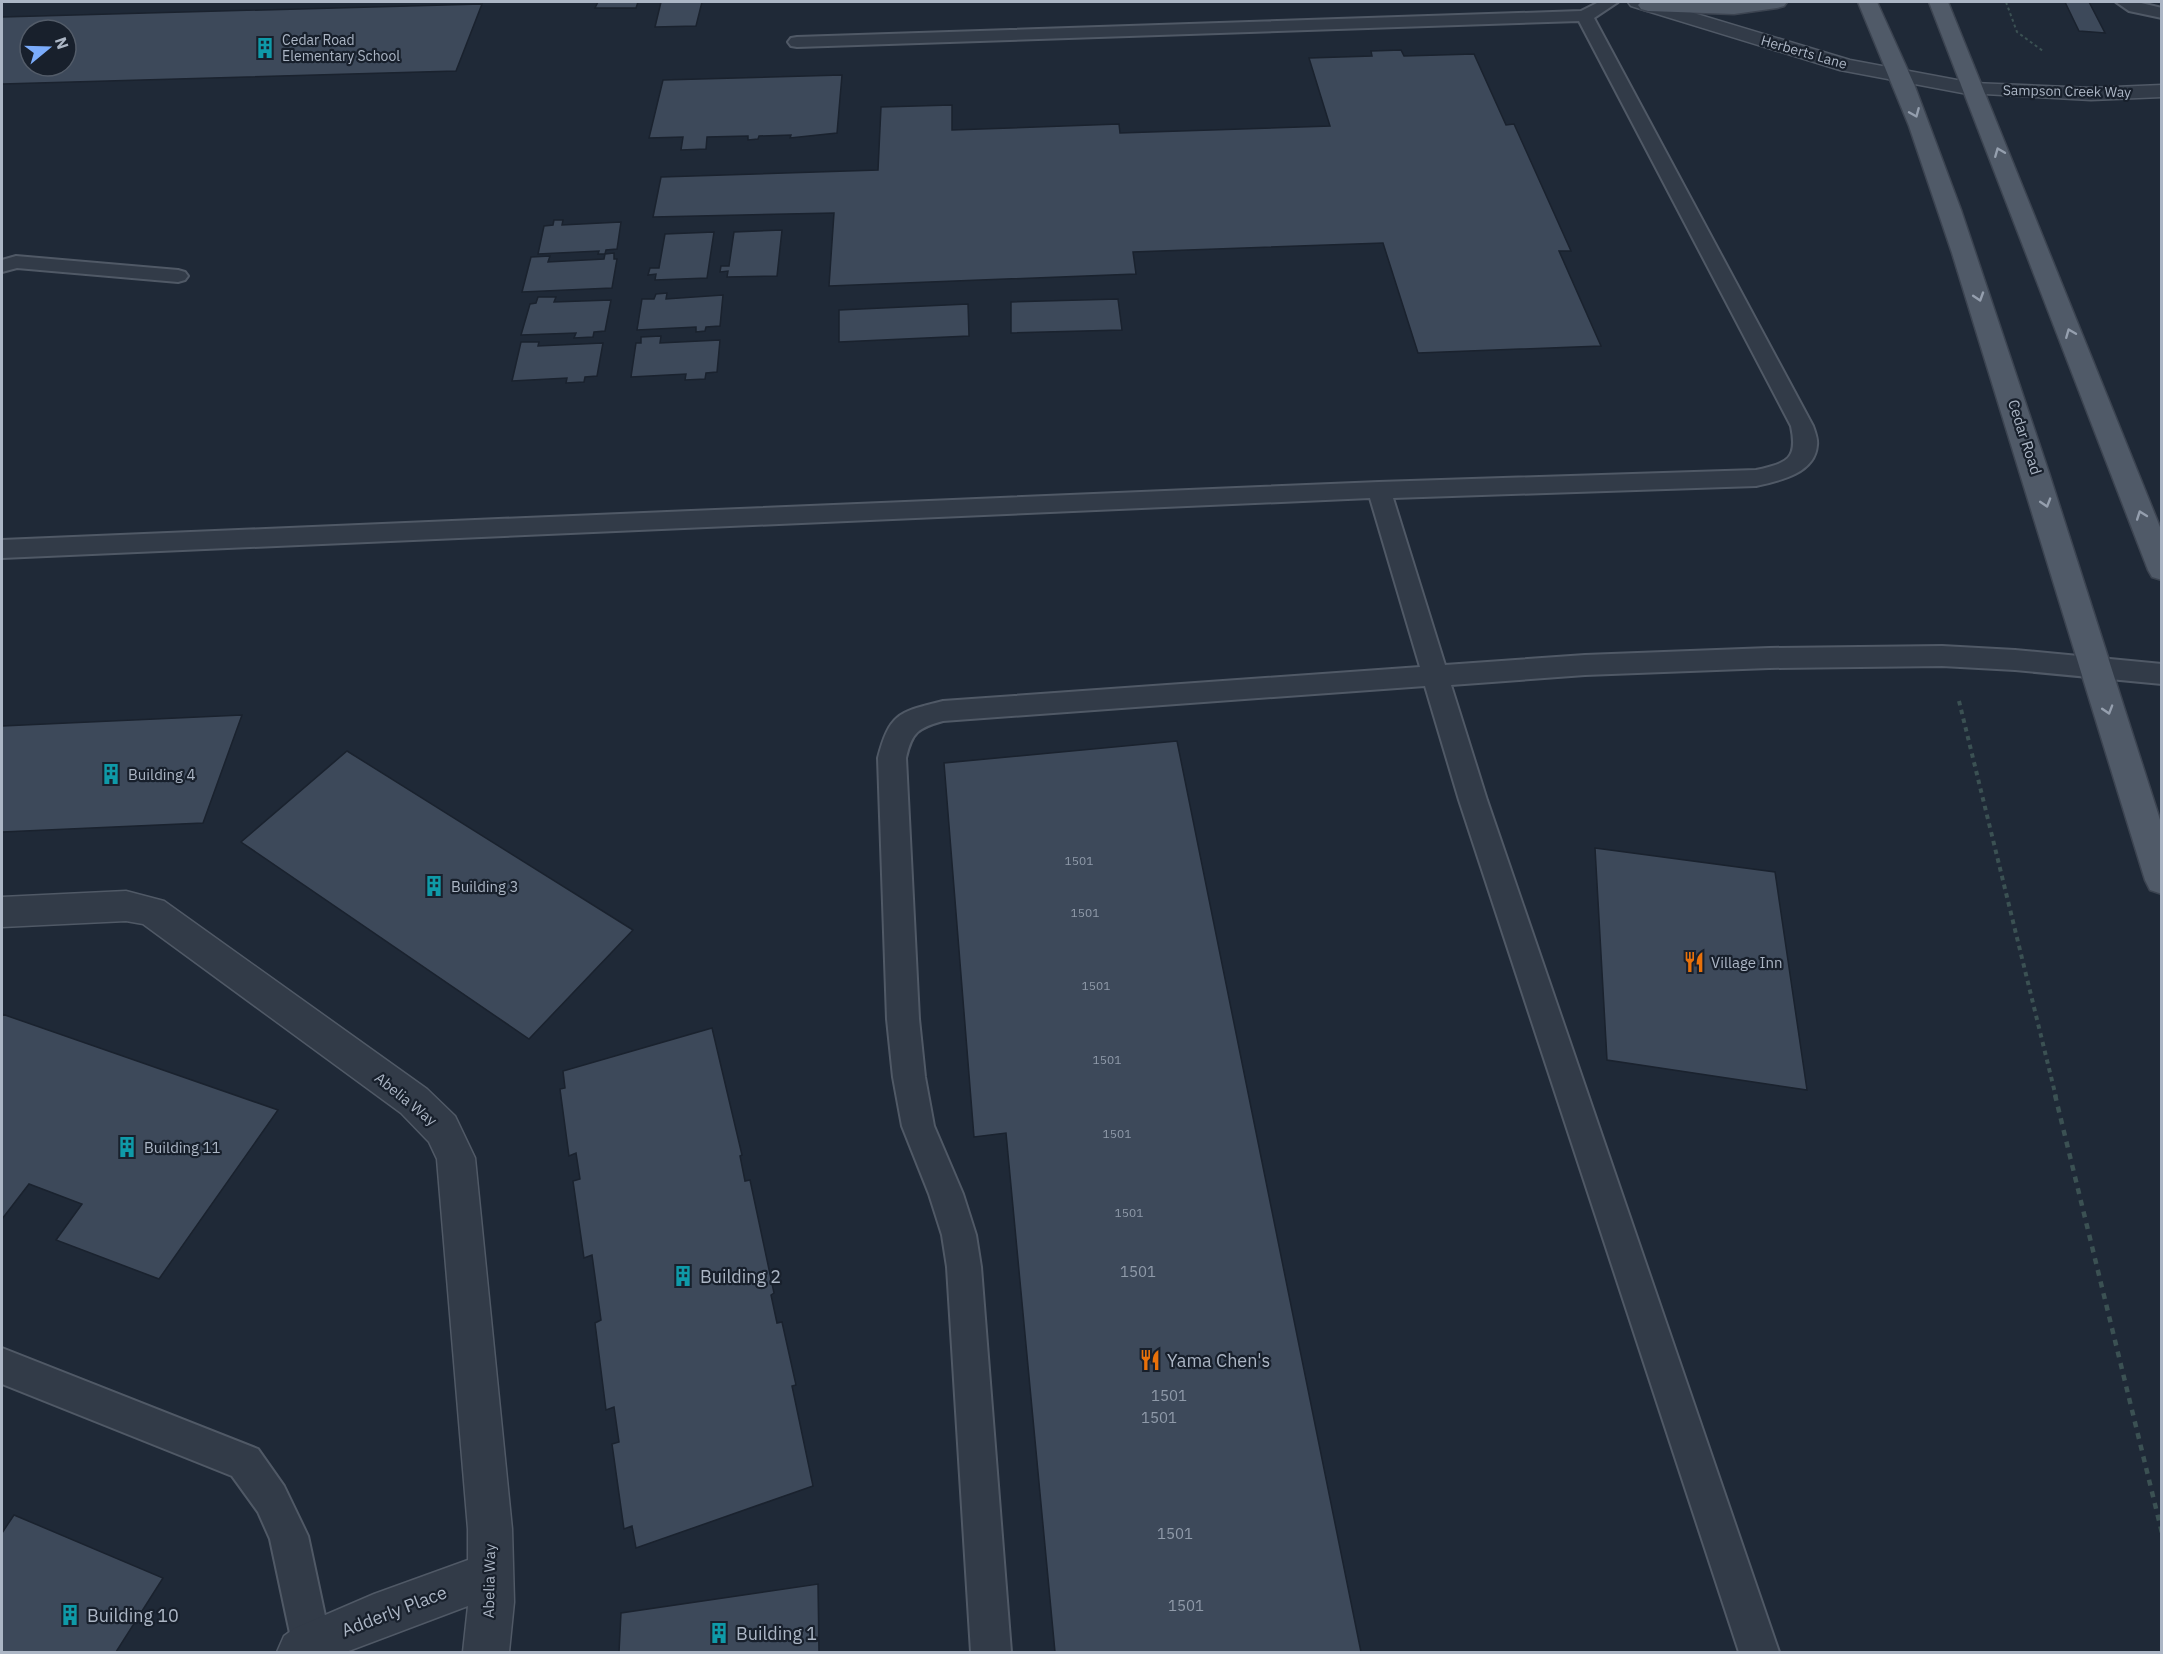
<svg xmlns="http://www.w3.org/2000/svg" width="2163" height="1654" font-family="'IBM Plex Sans',sans-serif">
<style>
.building{fill:#3d495a;stroke:#1a222e;stroke-width:1.5;fill-rule:evenodd}
.lines{fill:none;stroke-linecap:round;stroke-linejoin:round}
.service-casing{stroke:#505966;stroke-width:4}
.minor-casing{stroke:#505966;stroke-width:3}
.tertiary-casing{stroke:#505966;stroke-width:3}
.primary-casing{stroke:#3c4451;stroke-width:3}
.path-far2{stroke:#3b5153;stroke-width:2;stroke-dasharray:3 3;stroke-linecap:butt}
.path-far1{stroke:#3b5153;stroke-width:4;stroke-dasharray:4.5 4.5;stroke-linecap:butt}
.path{stroke:#3b5153;stroke-width:4.5;stroke-dasharray:6 6;stroke-linecap:butt}
.service{fill:#323b48;fill-rule:evenodd}
.minor{fill:#323b48;fill-rule:evenodd}
.tertiary{fill:#323b48;fill-rule:evenodd}
.primary{fill:#505a68;fill-rule:evenodd}
.oneway{stroke:#959fae}
.labels{text-anchor:middle;dominant-baseline:central;stroke-width:4.5;stroke-linejoin:round;paint-order:stroke}
.number-label{font-size:12px;fill:#909baa}
.far-poi-label{font-size:14px;fill:#acb6c5;stroke:#18202c;text-anchor:start}
.far-street-label{font-size:14px;fill:#acb6c5;stroke:#18202c}
.street-label{font-size:15px;fill:#acb6c5;stroke:#18202c}
.poi-label{font-size:15px;fill:#acb6c5;stroke:#18202c;text-anchor:start}
.near-number-label{font-size:15px;fill:#909baa}
.near-poi-label{font-size:18px;fill:#acb6c5;stroke:#18202c;text-anchor:start}
.near-street-label{font-size:18px;fill:#acb6c5;stroke:#18202c}
</style>
<rect width="100%" height="100%" fill="#1f2937"/>
<g class="building">
<polygon points="598,2 638,2 636,8 595,8"/>
<polygon points="661,2 702,2 696,26 655,27"/>
<polygon points="2065,2 2089,2 2105,33 2079,31"/>
<path d="M482 4 456 71 2 84V17ZM30 30H66V66H30Z"/>
<polygon points="1401,50 1404,56 1474,54 1506,125 1514,124 1571,251 1559,251 1601,346 1418,353 1383,243 1133,252 1136,274 829,286 834,213 653,217 661,177 878,170 881,107 952,105 952,130 1119,124 1120,133 1330,126 1309,58 1372,56 1371,51"/>
<polygon points="842,75 837,133 790,138 791,135 759,136 758,139 748,140 748,136 707,137 706,149 681,150 683,137 649,138 663,80"/>
<polygon points="554,220 563,220 562,225 621,222 617,249 606,250 605,254 598,254 599,251 538,254 544,226 553,225"/>
<polygon points="782,230 777,276 727,277 728,271 720,272 721,266 729,266 734,232"/>
<polygon points="714,232 707,278 655,280 656,274 648,275 650,268 659,268 665,234"/>
<polygon points="614,253 614,259 617,259 612,288 522,292 531,257 550,256 548,262 604,259 605,254"/>
<polygon points="667,293 666,299 723,295 720,326 706,327 705,331 696,332 696,327 637,330 642,299 654,299 656,294"/>
<polygon points="538,297 556,297 554,302 611,300 605,331 594,332 593,337 574,338 576,333 521,335 530,304 536,303"/>
<polygon points="1118,299 1122,330 1011,333 1011,302"/>
<polygon points="968,304 969,336 839,342 839,310"/>
<polygon points="661,336 660,343 720,340 717,372 706,373 705,379 685,380 686,374 631,377 636,343 641,343 641,337"/>
<polygon points="521,342 539,342 538,346 603,343 597,376 585,377 584,382 566,383 567,378 512,381"/>
<polygon points="242,715 203,823 2,832 2,726"/>
<polygon points="1177,741 1361,1652 1055,1652 1006,1133 974,1137 944,763"/>
<polygon points="347,751 633,930 529,1039 241,842"/>
<polygon points="1595,848 1775,872 1807,1090 1607,1060"/>
<polygon points="2,1014 278,1110 159,1279 56,1240 82,1204 29,1184 2,1219"/>
<polygon points="712,1028 742,1155 740,1156 745,1181 750,1180 774,1293 771,1295 777,1323 782,1322 796,1385 792,1386 813,1486 636,1548 632,1526 624,1529 612,1444 619,1442 614,1407 606,1410 595,1323 601,1320 592,1255 584,1258 573,1181 580,1179 576,1153 569,1156 560,1089 565,1088 563,1071"/>
<polygon points="14,1515 163,1578 116,1652 2,1652 2,1533"/>
<polygon points="818,1584 819,1652 619,1652 621,1613"/>
</g>
<g class="lines">
<defs>
<g id="service">
<path d="M1599 2H1618L1594 18 1813 426C1815 432 1818 439 1817 445 1815 474 1778 481 1756 486L1393 498 1445 665 1585 655 1769 648 1942 646 2015 650 2162 664V684L2015 670 1942 666 1769 668 1585 675 1451 685 1487 800 1779 1652H1739L1459 800 1425 686 943 721C918 728 912 732 906 758L919 1019 925 1077 934 1126 963 1194 976 1235 981 1267 1011 1652H971L947 1267 942 1235 929 1194 902 1126 893 1077 887 1019 878 758C890 712 900 712 943 701L1420 667 1370 498 2 558V540L1379 482 1756 470C1788 463 1798 459 1791 426L1579 21 797 47 791 46 788 42 791 38 797 37 1581 11Z"/>
<polygon points="2116,2 2137,2 2162,8 2162,18 2129,11"/>
<polygon points="16,256 178,270 185,272 188,276 185,280 178,282 17,268 2,272 2,260"/>
<polygon points="2,1348 258,1449 284,1486 308,1536 331,1644 328,1652 294,1652 270,1539 258,1512 232,1476 2,1384"/>
</g>
<g id="minor">
<polygon points="1973,83 2091,88 2162,85 2162,97 2091,100 1966,93 1963,89 1966,85"/>
<polygon points="126,891 164,901 427,1089 455,1116 475,1158 512,1529 514,1602 509,1652 463,1652 468,1606 346,1652 277,1652 284,1636 295,1628 374,1594 468,1560 468,1529 437,1159 429,1142 401,1113 143,924 126,921 2,927 2,897"/>
</g>
<polygon id="tertiary" points="1628,2 1657,2 1850,60 1973,83 1980,85 1983,89 1980,93 1973,95 1840,70 1631,6"/>
<g id="primary">
<polygon points="1641,2 1787,2 1784,6 1777,8 1734,14 1648,11 1641,9 1638,5"/>
<polygon points="1858,2 1877,2 1914,84 1961,210 2049,473 2162,826 2162,894 2150,890 2145,880 1952,253 1909,126"/>
<polygon points="1929,2 1948,2 2162,532 2162,580 2152,577 2148,570"/>
</g>
</defs>
<use href="#service" class="service-casing"/>
<use href="#minor" class="minor-casing"/>
<use href="#tertiary" class="tertiary-casing"/>
<use href="#primary" class="primary-casing"/>
<polyline class="path-far2" points="2006,2 2017,32 2043,51"/>
<polyline class="path-far1" points="1959,701 2056,1097"/>
<polyline class="path" points="2055,1095 2162,1533"/>
<use href="#service" class="service"/>
<use href="#minor" class="minor"/>
<use href="#tertiary" class="tertiary"/>
<use href="#primary" class="primary"/>
</g>
<defs><path id="oneway-chevron" d="M-2-3.5L2.5 0L-2 3.5" fill="none" stroke-width="1.6" stroke-linecap="round" stroke-linejoin="round" transform="scale(1.5)"/></defs>
<g class="oneway">
<use href="#oneway-chevron" transform="translate(1915 113) rotate(67)"/>
<use href="#oneway-chevron" transform="translate(1999 152) rotate(-112)"/>
<use href="#oneway-chevron" transform="translate(1979 297) rotate(72)"/>
<use href="#oneway-chevron" transform="translate(2070 333) rotate(-112)"/>
<use href="#oneway-chevron" transform="translate(2046 503) rotate(73)"/>
<use href="#oneway-chevron" transform="translate(2141 515) rotate(-110)"/>
<use href="#oneway-chevron" transform="translate(2108 710) rotate(73)"/>
</g>
<defs>
<symbol id="building-bare" viewBox="-9 -9 18 18"><path d="M-4-6H4V6H1V3H-1V6H-4ZM-2.5-4.3h1.7v1.8h-1.7ZM.8-4.3h1.7v1.8H.8ZM-2.5-1h1.7V.8h-1.7ZM.8-1h1.7V.8H.8Z" fill="#0f9aa8" stroke="#18202c" stroke-width="2.5" paint-order="stroke"/></symbol>
<symbol id="restaurant-bare" viewBox="-9 -9 18 18"><path d="M-5-6h1v4h1v-4h1v4h1v-4h1v5L-1.5 .5V6h-2V.5L-5-1ZM5-6V6H3V1.5H1.5Q1.5-4 5-6Z" fill="#e8710a" stroke="#18202c" stroke-width="2.5" paint-order="stroke"/></symbol>
</defs>
<g fill-rule="evenodd">
<use href="#building-bare" x="250" y="33" width="30" height="30"/>
<use href="#building-bare" x="96" y="759" width="30" height="30"/>
<use href="#building-bare" x="419" y="871" width="30" height="30"/>
<use href="#restaurant-bare" x="1679" y="947" width="30" height="30"/>
<use href="#building-bare" x="112" y="1132" width="30" height="30"/>
<use href="#building-bare" x="668" y="1261" width="30" height="30"/>
<use href="#restaurant-bare" x="1135" y="1345" width="30" height="30"/>
<use href="#building-bare" x="55" y="1600" width="30" height="30"/>
<use href="#building-bare" x="704" y="1618" width="30" height="30"/>
</g>
<g class="labels">
<g class="number-label">
<text x="1079" y="860">1501</text>
<text x="1085" y="912">1501</text>
<text x="1096" y="985">1501</text>
<text x="1107" y="1059">1501</text>
<text x="1117" y="1133">1501</text>
<text x="1129" y="1212">1501</text>
</g>
<g class="far-poi-label">
<text x="282" y="40">Cedar Road<tspan x="282" dy="16">Elementary School</tspan></text>
</g>
<g class="far-street-label">
<text transform="translate(1804 52) rotate(16)">Herberts Lane</text>
<text transform="translate(2067 91) rotate(1)">Sampson Creek Way</text>
</g>
<g class="street-label">
<text transform="translate(2025 437) rotate(72)">Cedar Road</text>
<text transform="translate(406 1099) rotate(39)">Abelia Way</text>
<text transform="translate(489 1581) rotate(-89)">Abelia Way</text>
</g>
<g class="poi-label">
<text x="128" y="774">Building 4</text>
<text x="451" y="886">Building 3</text>
<text x="1711" y="962">Village Inn</text>
<text x="144" y="1147">Building 11</text>
</g>
<g class="near-number-label">
<text x="1138" y="1271">1501</text>
<text x="1169" y="1395">1501</text>
<text x="1159" y="1417">1501</text>
<text x="1175" y="1533">1501</text>
<text x="1186" y="1605">1501</text>
</g>
<g class="near-poi-label">
<text x="700" y="1276">Building 2</text>
<text x="1167" y="1360">Yama Chen's</text>
<text x="87" y="1615">Building 10</text>
<text x="736" y="1633">Building 1</text>
</g>
<g class="near-street-label">
<text transform="translate(394 1611) rotate(-21)">Adderly Place</text>
</g>
</g>
<rect width="2163" height="1654" fill="none" stroke="#acb6c5" stroke-width="6"/>
<g transform="translate(48 48) rotate(71)"><circle r="28" fill="#18202c" stroke="#535c69" stroke-width="1.5"/>
<path d="M0-4.5L10 22L0 15L-10 22Z" fill="#7bacfb"/>
<text y="-9" font-size="16" font-weight="bold" text-anchor="middle" fill="#acb6c5">N</text>
</g>
</svg>
